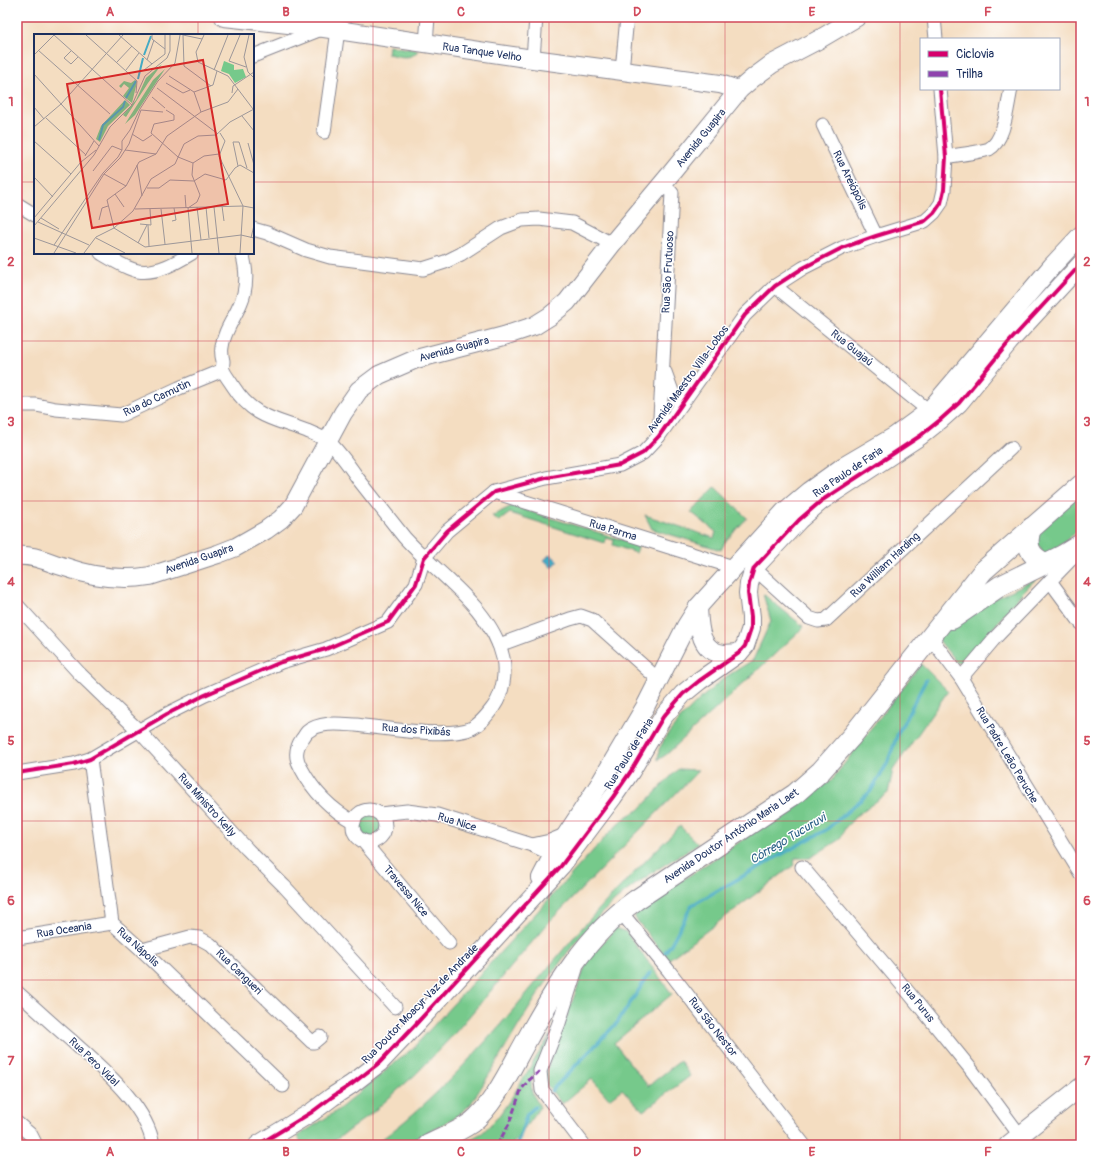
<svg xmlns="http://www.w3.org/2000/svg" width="1098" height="1162" font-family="Pangolin,sans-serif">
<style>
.green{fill:#76c98b;stroke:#487c74}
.water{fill:#44aac4;stroke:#306c91}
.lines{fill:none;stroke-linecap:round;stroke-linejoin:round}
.stream{stroke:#44aac4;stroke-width:3.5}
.street-casing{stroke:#888690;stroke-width:15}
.secondary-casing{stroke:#888690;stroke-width:20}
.primary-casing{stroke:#888690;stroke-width:22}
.street{stroke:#fff;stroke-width:13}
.secondary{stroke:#fff;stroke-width:18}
.primary{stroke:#fff;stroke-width:20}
.quiet{stroke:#8e44ad;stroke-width:3;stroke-dasharray:6 3;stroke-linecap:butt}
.cycleway-casing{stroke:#fff;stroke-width:6}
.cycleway{stroke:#d6006c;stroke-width:4}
.grid{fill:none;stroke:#d1495b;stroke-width:1;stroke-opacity:0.55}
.labels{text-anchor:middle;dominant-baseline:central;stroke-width:3;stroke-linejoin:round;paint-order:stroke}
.street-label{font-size:11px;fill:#1b2f5e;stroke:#fff}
.water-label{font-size:12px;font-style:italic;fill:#2b6087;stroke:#fff}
.inset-river{fill:none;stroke:#44aac4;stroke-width:2}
.inset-road{fill:none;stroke:#9d9799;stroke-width:1}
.view{fill:#d62828;fill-opacity:0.15;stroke:#d62828;stroke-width:2}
.inset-edge{fill:none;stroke:#1b2f5e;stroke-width:2}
.neatline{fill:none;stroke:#d1495b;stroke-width:1.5}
.grid-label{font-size:13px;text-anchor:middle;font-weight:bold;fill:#d1495b}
</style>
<rect width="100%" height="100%" fill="#fff"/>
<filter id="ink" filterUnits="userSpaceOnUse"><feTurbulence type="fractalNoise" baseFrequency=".025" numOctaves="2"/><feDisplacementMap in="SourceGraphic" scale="8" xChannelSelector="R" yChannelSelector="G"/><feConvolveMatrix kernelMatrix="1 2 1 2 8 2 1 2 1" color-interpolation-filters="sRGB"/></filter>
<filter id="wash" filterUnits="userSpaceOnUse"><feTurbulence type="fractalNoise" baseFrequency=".012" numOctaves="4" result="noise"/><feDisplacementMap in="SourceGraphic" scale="16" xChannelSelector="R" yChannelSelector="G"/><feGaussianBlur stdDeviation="0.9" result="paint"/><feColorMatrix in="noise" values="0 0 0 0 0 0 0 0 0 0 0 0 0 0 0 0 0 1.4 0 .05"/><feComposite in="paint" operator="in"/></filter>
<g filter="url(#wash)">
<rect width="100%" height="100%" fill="#f4ddc1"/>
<g class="green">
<path d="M389 46 418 50C412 61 398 56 388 54Z"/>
<polygon points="715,487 747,518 725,542 721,550 652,529 645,515 714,538 716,532 691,512"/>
<polygon points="1081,494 1081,528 1052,552 1044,554 1032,533"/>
<polygon points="512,506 639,545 636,553 613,545 614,540 606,538 604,543 510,513 499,521 492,516"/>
<polygon points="1037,578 1020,595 964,664 956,662 938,639 952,624 982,605"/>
<polygon points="763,594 804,627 667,754 658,760 659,749 668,734 682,717 699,700 724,678 753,660 771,621"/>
<polygon points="921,664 948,691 893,770 888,793 857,815 845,828 840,839 810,858 795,858 794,865 668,960 635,918 636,911 831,781"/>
<polygon points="678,769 699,770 550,921 455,1033 416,1074 372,1113 337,1139 326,1145 302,1145 298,1136 338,1110 413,1048 610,832 627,816 639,810"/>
<circle cx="369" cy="826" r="12"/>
<path d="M680 826 698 844C666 864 631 884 604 911 548 966 513 1039 470 1105L456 1117 403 1145H374C455 1087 515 1006 579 931 611 895 646 861 680 826Z"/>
<polygon points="616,928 626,932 672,994 614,1043 648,1086 680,1061 690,1076 643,1111 622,1089 609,1099 592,1079 562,1104 543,1080 588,959"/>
<polygon points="553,1030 531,1080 532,1093 540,1107 512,1145 459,1145 482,1133 498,1117 512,1097"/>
</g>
<polygon class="water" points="550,554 558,561 552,568 544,560"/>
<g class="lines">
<g class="stream">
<polyline points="664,954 671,944 692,905 800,844 826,830 870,792 887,764 898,733 926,680"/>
<polyline points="551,1091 617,1023 650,973"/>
<polyline points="517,1145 527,1114 535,1107"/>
</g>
</g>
</g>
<g filter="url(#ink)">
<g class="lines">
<defs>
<g id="street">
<polyline points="934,17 936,39"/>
<polyline points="426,44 428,17"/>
<polyline points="253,56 324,28 325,17"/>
<polyline points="533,59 536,17"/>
<polyline points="622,71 627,17"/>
<polyline points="823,125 876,236"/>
<polyline points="324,132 338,30"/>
<path d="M946 157C956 155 981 152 989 149 1005 140 1007 106 1011 89"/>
<polyline points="17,204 35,215"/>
<polyline points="253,229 267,233 306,250 330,257 423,269 445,262 461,254 501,228 522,220 539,219 572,223 612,244"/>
<path d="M101 253C111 259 127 269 138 271 157 274 177 262 192 253"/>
<path d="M242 253C246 266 247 280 244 293 240 312 224 328 222 347 221 352 222 357 223 361 223 364 222 367 223 370 225 375 230 381 233 386 253 418 275 419 307 431 314 434 322 437 328 441 340 452 350 467 359 480 374 499 389 518 404 537 436 573 492 608 503 658 506 673 503 693 494 706 488 714 482 723 472 728 450 739 383 728 356 725 341 724 320 721 307 732 305 734 304 737 302 739 295 749 295 758 301 768 313 791 332 810 354 822"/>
<polyline points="775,286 929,411"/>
<polyline points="665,372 673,394 681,405"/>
<polyline points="17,405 36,405 56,409 121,415 179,388 223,370"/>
<polyline points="659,436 672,193 663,184"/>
<polyline points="494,492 733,567"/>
<polyline points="754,568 809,618 818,621 826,620 1011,448"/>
<polyline points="1050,581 1081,623"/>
<polyline points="17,605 80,674 139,731 247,849 284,886 395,1007"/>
<polyline points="930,637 961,678 1081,874"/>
<polyline points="499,645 570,619 581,616 592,620 659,680"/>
<polyline points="961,678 994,639 1078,552"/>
<polyline points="90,759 112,923 142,950 283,1086"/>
<polyline points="17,773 74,764 90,759 167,714 205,695 281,662 326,649 388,622 416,584 424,558 447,531 494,492 546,478 620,465 643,453 659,436 745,315 775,286 803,268 842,248 876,236 925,221 934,213 941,203 944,190 946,157 940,89"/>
<circle cx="369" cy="826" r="16"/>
<polyline points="380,814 407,811 437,815 532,845 553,855"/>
<polyline points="362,840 449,943"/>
<polyline points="532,845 550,841 567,834"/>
<polyline points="802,867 909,993 970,1068 1027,1145"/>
<polyline points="620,911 669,971 804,1145"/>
<polyline points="17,938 112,923"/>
<polyline points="142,950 190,937 199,938 210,944 312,1042 314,1042 320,1037"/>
<polyline points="576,969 559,1023 540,1071 542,1090 584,1145"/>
<path d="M17 992C35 1008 53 1025 72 1041 100 1067 147 1105 153 1145"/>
<polyline points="17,1123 31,1135 36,1145"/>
</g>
<g id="secondary">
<polyline points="224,17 324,28 533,59 720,84 739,90"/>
<path d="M17 556C33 554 50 563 65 567 93 577 121 581 150 576L218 554 236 547 266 530 281 519 293 506 343 413 359 390 379 375 416 359 504 336 534 326 550 316 567 302 612 244 673 171 739 90 753 78 772 64 818 40 857 17"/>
<path d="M698 607C699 626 699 652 724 654 729 654 734 653 739 653"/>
<polyline points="541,878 553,855 599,785 645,707 686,626 698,607 784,512 809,491 844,466 895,436 929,411 1052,266 1081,235"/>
<polyline points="258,1145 312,1112 332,1097 352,1084 379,1063 415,1025 561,866 613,797 631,771 663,717 683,694 699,681 739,653 745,646 751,628 751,617 748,593 749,584 754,568 799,520 821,501 920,436 940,420 959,403 1009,342 1081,264"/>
<polyline points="1008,1145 1081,1087"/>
</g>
<g id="primary">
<path d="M1031 528C1026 545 1028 555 1045 563"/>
<polyline points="952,619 1000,586 1063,555 1081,544"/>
<path d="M428 1145C442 1138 458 1132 471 1123 494 1105 511 1068 525 1043 554 990 586 935 636 900L795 794 821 771 852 736 983 571 1081 485"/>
</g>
</defs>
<use href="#street" class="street-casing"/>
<use href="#secondary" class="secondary-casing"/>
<use href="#primary" class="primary-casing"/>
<use href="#street" class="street"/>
<use href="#secondary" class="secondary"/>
<use href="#primary" class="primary"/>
<polyline class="quiet" points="497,1145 509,1124 521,1090 528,1081 540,1071"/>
<defs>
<g id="cycleway">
<polyline points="17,773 74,764 90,759 167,714 205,695 281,662 326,649 388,622 416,584 424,558 447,531 494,492 546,478 620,465 643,453 659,436 745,315 775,286 803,268 842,248 876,236 925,221 934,213 941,203 944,190 946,157 940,89"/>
<polyline points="258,1145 312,1112 332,1097 352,1084 379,1063 415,1025 561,866 613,797 631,771 663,717 683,694 699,681 739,653 745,646 751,628 751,617 748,593 749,584 754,568 799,520 821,501 920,436 940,420 959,403 1009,342 1081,264"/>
</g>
</defs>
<use href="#cycleway" class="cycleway-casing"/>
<use href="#cycleway" class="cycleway"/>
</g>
</g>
<path class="grid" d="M198 17V35M373 17V1145M549 17V1145M725 17V1145M900 17V1145M17 182H35M253 182H1081M198 253V1145M17 341H1081M17 501H1081M17 661H1081M17 821H1081M17 980H1081"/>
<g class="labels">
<g class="street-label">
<text transform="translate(482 52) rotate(8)">Rua Tanque Velho</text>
<text transform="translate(701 138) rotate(-51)">Avenida Guapira</text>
<text transform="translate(850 180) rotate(64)">Rua Areiópolis</text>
<text transform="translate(668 272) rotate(-87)">Rua São Frutuoso</text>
<text transform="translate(852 348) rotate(39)">Rua Guajaú</text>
<text transform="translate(454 349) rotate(-15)">Avenida Guapira</text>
<text transform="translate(688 379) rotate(-54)">Avenida Maestro Villa-Lobos</text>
<text transform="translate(157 398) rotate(-25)">Rua do Camutin</text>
<text transform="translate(848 472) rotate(-34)">Rua Paulo de Faria</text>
<text transform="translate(613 530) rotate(17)">Rua Parma</text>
<text transform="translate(199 559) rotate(-19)">Avenida Guapira</text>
<text transform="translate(885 565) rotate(-43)">Rua William Harding</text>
<text transform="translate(416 730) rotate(4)">Rua dos Pixibás</text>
<text transform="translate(629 754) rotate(-58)">Rua Paulo de Faria</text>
<text transform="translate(1007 755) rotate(59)">Rua Padre Leão Peruche</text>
<text transform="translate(207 805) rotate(48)">Rua Ministro Kelly</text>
<text transform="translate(457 822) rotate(17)">Rua Nice</text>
<text transform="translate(731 836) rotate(-34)">Avenida Doutor Antônio Maria Laet</text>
<text transform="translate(406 891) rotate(50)">Travessa Nice</text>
<text transform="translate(64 930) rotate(-9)">Rua Oceania</text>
<text transform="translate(138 947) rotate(42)">Rua Nápolis</text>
<text transform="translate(239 972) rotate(44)">Rua Cangueri</text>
<text transform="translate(918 1003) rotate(51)">Rua Purus</text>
<text transform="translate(420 1004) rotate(-46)">Rua Doutor Moacyr Vaz de Andrade</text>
<text transform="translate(713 1027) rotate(52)">Rua São Nestor</text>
<text transform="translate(94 1062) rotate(44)">Rua Pero Vidal</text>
</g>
<g class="water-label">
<text transform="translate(788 839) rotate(-31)">Córrego Tucuruvi</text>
</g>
</g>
<g transform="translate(34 34)">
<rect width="220" height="220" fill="#f4ddc1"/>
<path d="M190 27 200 31V36L209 35 212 43 201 49 195 40 187 37ZM128 30 114 49 92 83 89 81 102 66 112 44ZM131 35 101 81 91 90 119 46ZM101 46 103 48 98 69 89 62 95 54 90 50 87 54 85 52 90 47 97 49ZM91 66 96 71 74 92 66 108 62 105 67 92Z" fill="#76c98b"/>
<path class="inset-river" d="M110 21 117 2M104 45 109 24M92 64 102 47M65 106 69 91 89 73 91 67"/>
<path class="inset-road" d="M20 1 98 71M52 1 103 47 102 59M85 1 118 30M118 1V5L131 15M149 1 150 32 177 52M149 1 168 5M170 1 162 18 164 28 194 42 219 75M206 1 195 27 212 33M215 1 210 23 214 38 220 44M4 16 76 80M37 17 30 24 37 30 44 23M0 21 20 1M113 26 120 6M83 28 98 12M92 36 105 19M110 36 131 20V1M180 36 194 1M0 40 65 112M135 42 160 58 167 78M132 49 149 59 156 56M123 54 184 100M160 58 179 51 183 37M198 59 199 52 220 38M118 63 131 74M0 73 10 85M107 76 129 78M132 76 140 81V86L120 90 117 99 144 123 159 129 158 141 166 161 163 168 154 174 158 219M208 82 220 97M12 84 52 121M0 93 27 70 89 1M186 99 191 107 185 122 209 172 206 219M98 100 109 107 118 101M0 107 37 140M214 109 220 131M91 116 122 120M51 122 60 107M159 129 170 122 185 120M103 131 108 162M204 132 199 108H205L213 134M59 137 78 112 88 116M70 140 92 152M0 143 19 163M113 154H125L136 146 160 147 171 140 192 146 201 134 206 131 220 139M81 160 90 173M151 161 152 174M188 172 190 187M163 173 167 206M172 173 175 204M180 173 185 219M101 175 209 172 220 174M127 175 131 210M0 184 47 128 62 116M7 184 25 195M65 186 68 174 74 172M138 187 142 186 140 174M4 188 55 211M106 190 117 191 116 175M114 191 115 212M0 192 60 121 76 93 98 71 111 42 133 24 136 17V1M80 194 73 166 92 152 105 128 122 120 133 102 167 78 194 68 204 55M80 194 111 213 207 201 220 204M28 199 69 139 84 123 88 116V107L96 96 106 75 124 47 141 29 146 1M32 200 70 140 86 124 95 110 107 76M0 204 42 219M62 204 91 219M217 204 220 191M104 209 113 191M20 211 28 199M20 219 32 200M50 219 62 203 80 194 99 177 117 145 141 130 150 110 164 102 182 101 196 88 220 75"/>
<path class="view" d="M169 26 194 170 58 194 33 50Z"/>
<rect width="220" height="220" class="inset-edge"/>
</g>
<rect width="1098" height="1162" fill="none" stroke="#fff" stroke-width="44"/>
<rect x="920" y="38" width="140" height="52" fill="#ffffff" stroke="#a4acbf"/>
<rect x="928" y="51" width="20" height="6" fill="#d6006c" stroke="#a4acbf"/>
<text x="956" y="58" font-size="12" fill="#1b2f5e">Ciclovia</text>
<rect x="928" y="71" width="20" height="6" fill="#8e44ad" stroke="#a4acbf"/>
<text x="956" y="78" font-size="12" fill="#1b2f5e">Trilha</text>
<rect x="22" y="22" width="1054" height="1118" class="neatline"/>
<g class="grid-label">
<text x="110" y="16">A</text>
<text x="286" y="16">B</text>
<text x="461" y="16">C</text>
<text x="637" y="16">D</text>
<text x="812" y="16">E</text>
<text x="988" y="16">F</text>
<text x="11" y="106">1</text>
<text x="1087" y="106">1</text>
<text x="11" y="266">2</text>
<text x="1087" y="266">2</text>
<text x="11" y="426">3</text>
<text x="1087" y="426">3</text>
<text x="11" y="586">4</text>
<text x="1087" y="586">4</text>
<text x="11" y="745">5</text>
<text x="1087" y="745">5</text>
<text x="11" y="905">6</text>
<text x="1087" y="905">6</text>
<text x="11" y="1065">7</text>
<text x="1087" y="1065">7</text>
<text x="110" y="1156">A</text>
<text x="286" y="1156">B</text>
<text x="461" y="1156">C</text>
<text x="637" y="1156">D</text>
<text x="812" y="1156">E</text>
<text x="988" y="1156">F</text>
</g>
</svg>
